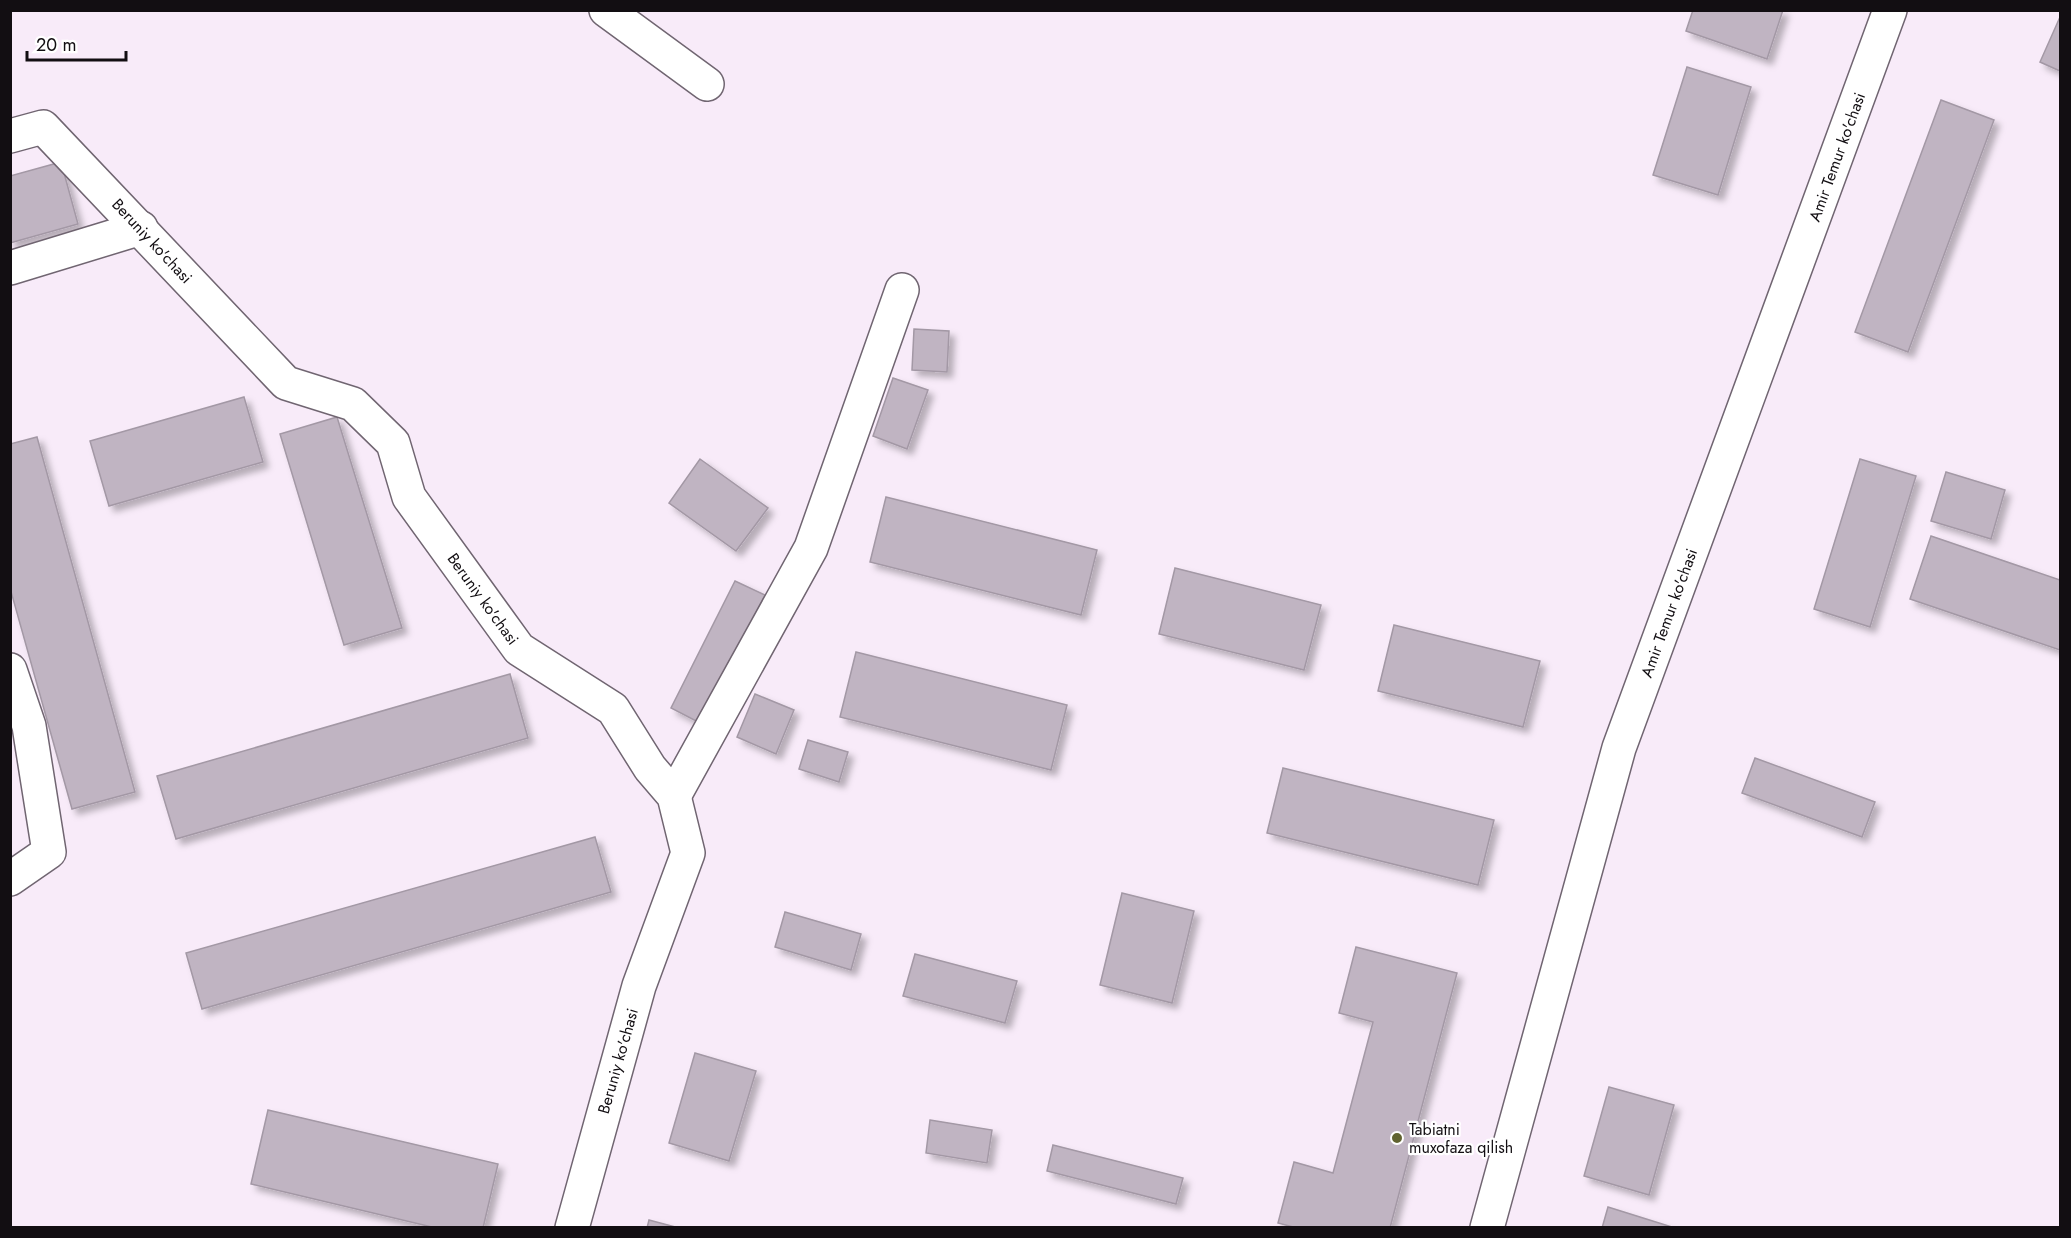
<svg xmlns="http://www.w3.org/2000/svg" width="2071" height="1238" font-family="Jost,sans-serif">
<style>
.building{fill:#c0b4c2;stroke:#a398a5;stroke-width:1.5;filter:url(#shadow)}
.lines{fill:none;stroke-linecap:round;stroke-linejoin:round}
.minor-casing{stroke:#706571;stroke-width:36}
.major-casing{stroke:#706571;stroke-width:36}
.minor{stroke:#fff;stroke-width:33}
.major{stroke:#fff;stroke-width:33}
.poi-dot{fill:#616330;stroke:#fff;stroke-width:2}
.labels{text-anchor:middle;dominant-baseline:central;stroke-width:4.5;stroke-linejoin:round;paint-order:stroke}
.street-label{font-size:16px;fill:#120e12;stroke:#fff}
.poi-label{font-size:16px;fill:#120e12;stroke:#fff;text-anchor:start}
</style>
<defs>
<filter id="shadow"><feDropShadow dx="5.5" dy="5.5" stdDeviation="3" flood-color="#0004"/></filter>
</defs>
<rect width="100%" height="100%" fill="#f8ebf9"/>
<g class="building">
<polygon points="1693,10 1783,10 1767,59 1686,31"/>
<polygon points="2060,17 2060,71 2040,62"/>
<polygon points="1687,67 1751,87 1718,195 1653,175"/>
<polygon points="1941,100 1994,120 1908,352 1855,332"/>
<polygon points="61,162 78,224 10,243 10,176"/>
<polygon points="914,329 949,331 947,372 912,370"/>
<polygon points="893,378 928,390 907,449 873,436"/>
<polygon points="244,397 263,462 109,506 90,441"/>
<polygon points="337,417 402,628 344,645 280,434"/>
<polygon points="37,437 135,792 72,809 10,588 10,444"/>
<polygon points="700,459 768,508 736,551 669,503"/>
<polygon points="1860,459 1916,476 1870,627 1814,609"/>
<polygon points="1946,472 2005,490 1991,539 1931,521"/>
<polygon points="886,497 1097,550 1081,615 870,562"/>
<polygon points="1931,536 2060,580 2060,650 1910,599"/>
<polygon points="1175,568 1321,605 1304,670 1159,634"/>
<polygon points="735,581 765,595 700,723 671,708"/>
<polygon points="1394,625 1540,661 1523,727 1378,691"/>
<polygon points="856,652 1067,705 1051,770 840,717"/>
<polygon points="510,674 528,738 176,839 157,776"/>
<polygon points="755,694 794,710 776,754 737,737"/>
<polygon points="808,740 848,752 839,782 799,769"/>
<polygon points="1755,758 1875,802 1862,837 1742,793"/>
<polygon points="1283,768 1494,820 1478,885 1267,833"/>
<polygon points="595,837 611,892 202,1009 186,953"/>
<polygon points="1122,893 1194,911 1172,1003 1100,985"/>
<polygon points="785,912 861,934 851,970 775,947"/>
<polygon points="1356,947 1457,973 1390,1228 1297,1228 1278,1223 1294,1162 1333,1173 1373,1022 1339,1013"/>
<polygon points="915,954 1017,981 1005,1023 903,996"/>
<polygon points="695,1053 756,1071 729,1161 669,1143"/>
<polygon points="1609,1087 1674,1105 1649,1195 1584,1176"/>
<polygon points="268,1110 498,1164 483,1228 436,1228 251,1184"/>
<polygon points="930,1120 992,1130 987,1163 926,1153"/>
<polygon points="1053,1145 1183,1178 1176,1204 1047,1171"/>
<polygon points="1608,1207 1675,1228 1602,1228"/>
<polygon points="649,1220 679,1228 647,1228"/>
</g>
<g class="lines">
<defs>
<g id="minor">
<polyline points="606,10 707,84"/>
<polyline points="10,136 43,127 286,383 353,404 393,443 409,497 519,649 613,709 650,768 674,796 688,853 639,986 572,1228"/>
<polyline points="10,268 141,228"/>
<polyline points="10,670 29,726 49,852 10,879"/>
<polyline points="674,796 811,548 902,290"/>
</g>
<polyline id="major" points="1487,1228 1619,748 1890,10"/>
</defs>
<use href="#minor" class="minor-casing"/>
<use href="#major" class="major-casing"/>
<use href="#minor" class="minor"/>
<use href="#major" class="major"/>
</g>
<circle class="poi-dot" cx="1397" cy="1138" r="6"/>
<g class="labels">
<g class="street-label">
<text transform="translate(1837 157) rotate(-70)">Amir Temur ko'chasi</text>
<text transform="translate(152 241) rotate(47)">Beruniy ko'chasi</text>
<text transform="translate(483 599) rotate(54)">Beruniy ko'chasi</text>
<text transform="translate(1669 613) rotate(-70)">Amir Temur ko'chasi</text>
<text transform="translate(618 1061) rotate(-74)">Beruniy ko'chasi</text>
</g>
<g class="poi-label">
<text x="1409" y="1129">Tabiatni<tspan x="1409" dy="18">muxofaza qilish</tspan></text>
</g>
</g>
<rect width="2071" height="1238" fill="none" stroke="#120e12" stroke-width="24"/>
<path d="M27 51v9h99v-9" fill="none" stroke="#120e12" stroke-width="3"/>
<text x="36" y="51" font-size="18" fill="#120e12" stroke="#ffffff" stroke-width="4.5" paint-order="stroke">20 m</text>
</svg>
